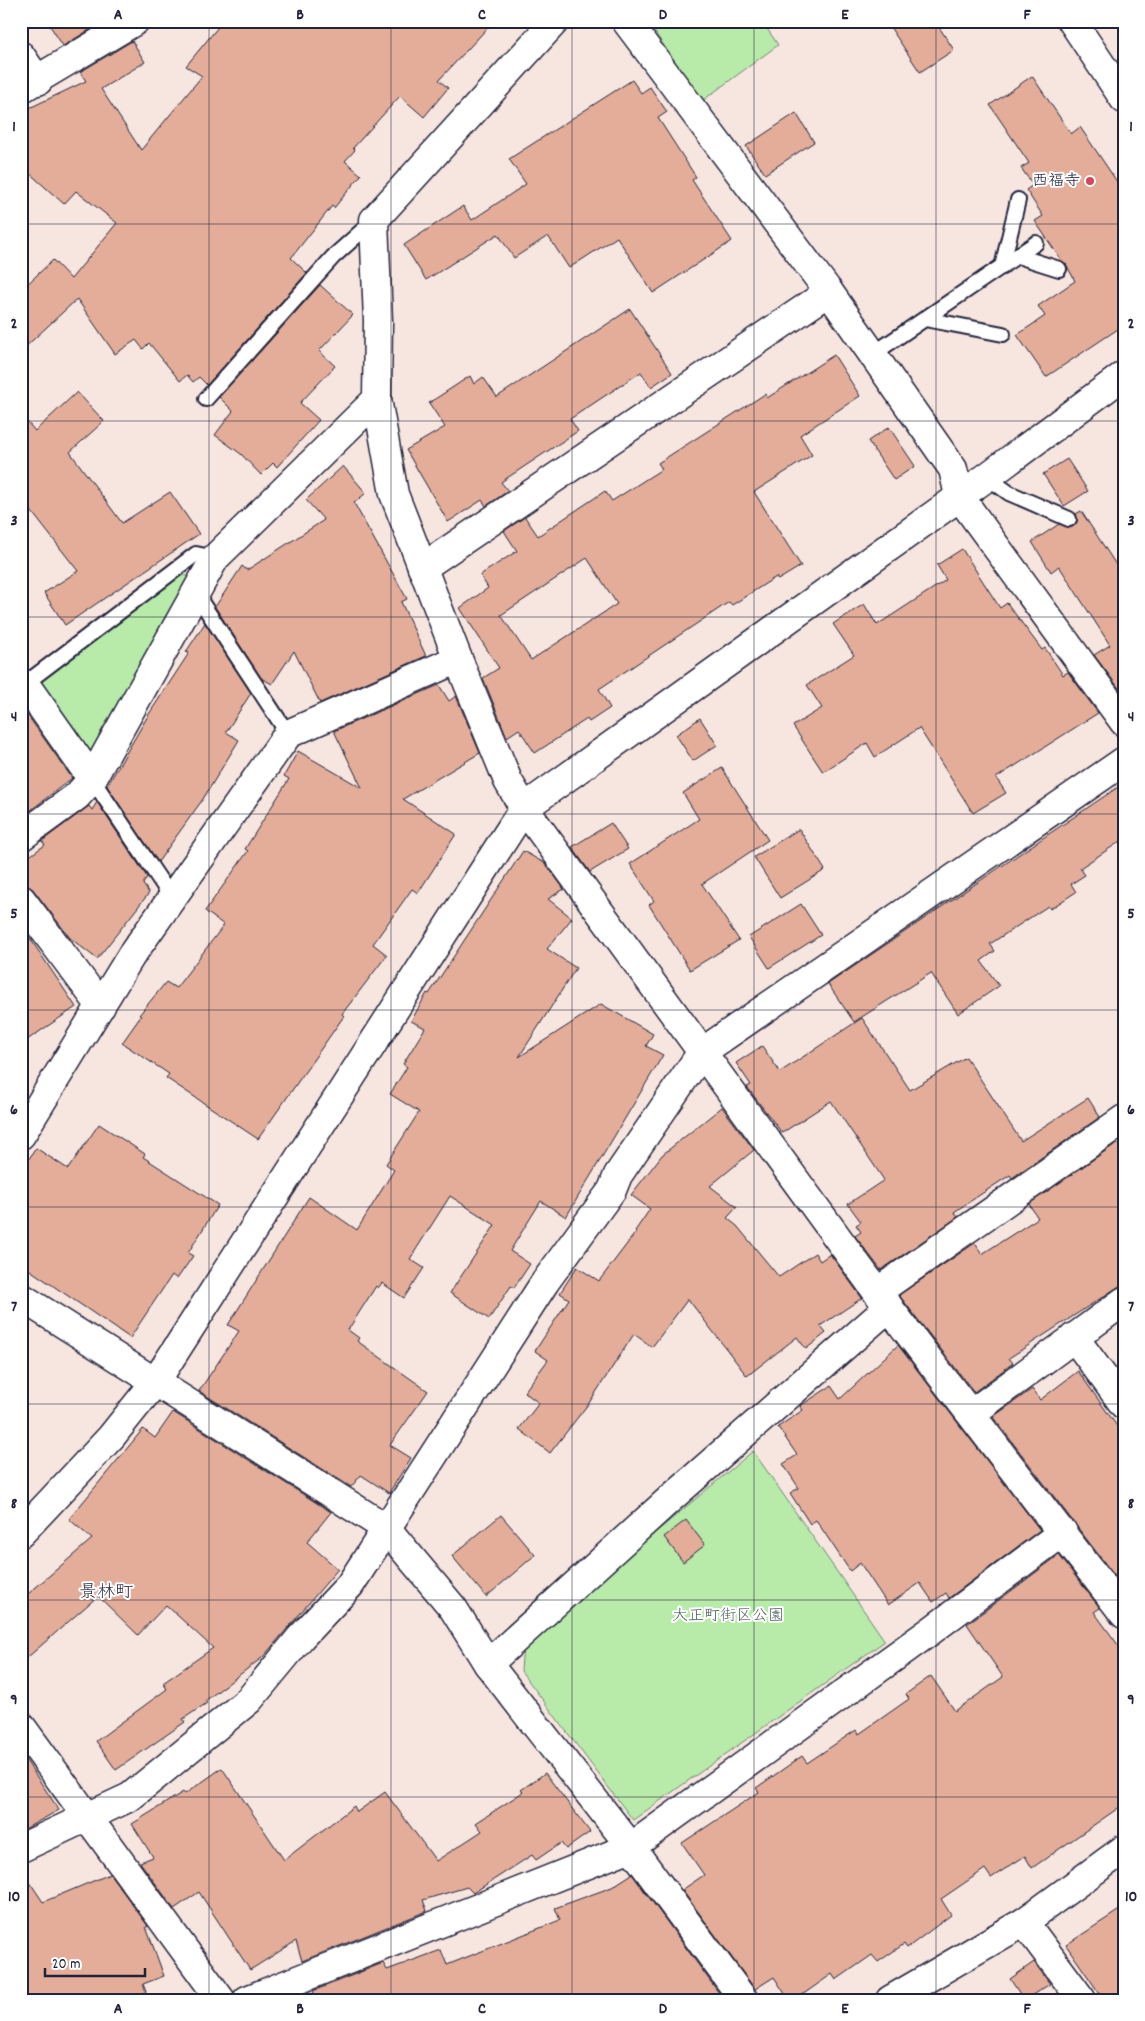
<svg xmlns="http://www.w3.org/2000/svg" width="1145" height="2021" font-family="Dekko,'Klee One',sans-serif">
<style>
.green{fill:#b8eaaa;stroke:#6d8672}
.building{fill:#e3ad99;stroke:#22223b;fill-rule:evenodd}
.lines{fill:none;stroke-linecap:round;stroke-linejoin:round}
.service-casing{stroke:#22223b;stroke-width:18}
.minor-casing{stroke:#22223b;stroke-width:31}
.tertiary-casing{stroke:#22223b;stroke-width:31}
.service{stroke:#fff;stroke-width:14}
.minor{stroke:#fff;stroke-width:28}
.tertiary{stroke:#fff;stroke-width:28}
.grid{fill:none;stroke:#22223b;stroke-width:1;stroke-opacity:0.55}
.poi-dot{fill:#d1495b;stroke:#fff;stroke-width:2}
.labels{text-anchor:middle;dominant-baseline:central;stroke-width:4;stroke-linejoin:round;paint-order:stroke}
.poi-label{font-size:16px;fill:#22223b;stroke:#fff;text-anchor:end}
.park-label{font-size:16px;fill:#4f5e5c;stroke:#fff}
.neighbourhood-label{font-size:18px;fill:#22223b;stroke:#fff}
.neatline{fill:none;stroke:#22223b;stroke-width:2}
.grid-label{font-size:16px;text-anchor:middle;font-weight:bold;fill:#22223b}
</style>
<rect width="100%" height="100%" fill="#f7e6e0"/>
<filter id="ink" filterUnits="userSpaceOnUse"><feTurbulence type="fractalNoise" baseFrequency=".02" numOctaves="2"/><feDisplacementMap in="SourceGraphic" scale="10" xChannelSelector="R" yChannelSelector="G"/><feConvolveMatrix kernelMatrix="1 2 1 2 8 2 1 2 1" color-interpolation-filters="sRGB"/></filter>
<g filter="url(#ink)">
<g class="green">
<polygon points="647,21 762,21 778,45 702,101"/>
<polygon points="182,573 191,579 89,763 36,686"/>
<polygon points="753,1451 885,1641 633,1820 521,1671 523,1643"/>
</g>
<g class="building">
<polygon points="47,21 104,21 63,46"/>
<polygon points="223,21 494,21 439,80 448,88 424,117 400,96 353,148 355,150 345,161 361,175 334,208 332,206 291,258 307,273 207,385 199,377 193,382 187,375 180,381 149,343 143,349 136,340 115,354 77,299 21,351 21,290 53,260 71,279 117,223 76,191 64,204 27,171 21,161 21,112 86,81 80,72 132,41 145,62 101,89 141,150 202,76 186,66"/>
<polygon points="886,21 935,21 954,50 920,72"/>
<polygon points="1032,76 1071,134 1080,127 1124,192 1124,325 1046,377 1017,335 1045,316 1038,306 1075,281 1066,264 1061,260 1035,221 1043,216 1026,190 1033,185 1021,168 1029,163 990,105"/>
<polygon points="632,80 641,93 650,87 667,112 658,118 696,177 692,180 732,241 653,293 617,237 569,268 548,236 514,258 498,234 426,280 404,245 463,206 472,220 526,184 509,159"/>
<polygon points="796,113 814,142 765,174 746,146"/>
<polygon points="320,285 353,315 319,351 335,366 300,403 319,420 277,467 273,463 261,475 241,454 215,435 233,411 219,397"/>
<polygon points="630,309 672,373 651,387 641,372 570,419 578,431 501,482 508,491 486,506 482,500 448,522 406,450 445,427 429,403 470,376 474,384 483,377 497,397"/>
<path d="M834 355 860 396 800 435 812 455 754 492 801 566 778 580 776 577 732 605 729 602 599 689 610 708 589 722 587 719 535 753 519 729 507 737 483 678 499 668 460 608 488 588 480 575 517 551 504 531 525 517 538 536 605 491 612 501 662 469 658 463 765 394 767 398ZM587 558 617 604 531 660 501 615Z"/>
<polygon points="77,392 104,421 70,452 122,523 170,492 199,534 65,625 44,593 78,571 21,498 21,415 35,431"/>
<polygon points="889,427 915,466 894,480 868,441"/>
<polygon points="1067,459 1088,491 1064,506 1043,474"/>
<polygon points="343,466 366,493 354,503 407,599 401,602 426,656 320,703 294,651 272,684 261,678 215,607 242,566 247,570 324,520 306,500"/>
<polygon points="1081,511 1124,577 1124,695 1094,655 1110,645 1059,566 1051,572 1032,542 1059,524 1070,528 1074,526 1077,522 1076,514"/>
<polygon points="962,549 1000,608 1007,603 1042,650 1045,648 1063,675 1068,672 1098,713 996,778 1006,793 973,813 919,728 875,757 867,743 823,772 793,726 822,708 807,685 854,655 833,624 864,604 877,625 946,580 937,565"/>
<polygon points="205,623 251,693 226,732 239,740 203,799 158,862 107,786 149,714 189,653 186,652"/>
<polygon points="439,685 449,701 456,696 480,753 403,799 456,834 418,893 412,889 373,944 387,955 342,1014 344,1016 258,1139 166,1078 169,1074 122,1043 141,1016 139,1015 166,982 176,988 224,925 205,911 248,851 245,849 289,779 284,776 298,751 362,788 334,731"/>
<polygon points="21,706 72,778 26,814 21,807"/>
<polygon points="700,718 717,745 693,761 676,735"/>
<polygon points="722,768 768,840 702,884 739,940 690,970 649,905 654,901 630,864 699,819 683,793"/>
<polygon points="1124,783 1124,839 1080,868 1085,875 1071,884 1076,892 1050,909 1048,906 990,944 995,951 981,961 999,986 958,1014 931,973 854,1022 828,984"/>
<polygon points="97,802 147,877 143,884 149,893 97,959 70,938 33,889 21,884 21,862 45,845 42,841 89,806 92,810"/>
<polygon points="611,823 628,849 590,872 572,847"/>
<polygon points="799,829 825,870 780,898 754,857"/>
<polygon points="523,851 546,864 564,889 548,899 572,918 547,949 576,968 519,1057 601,1004 653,1034 646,1046 663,1055 566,1217 541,1201 510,1251 530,1264 514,1288 511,1286 489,1319 450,1293 495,1225 450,1196 410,1259 424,1268 404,1298 382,1283 378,1288 376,1286 348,1330 359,1338 357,1341 428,1391 390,1445 411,1458 389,1493 361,1475 351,1487 199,1391 239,1331 228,1325 309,1197 357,1230 394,1170 386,1164 419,1112 390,1094 407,1067 403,1064 425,1028 411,1021 427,993 429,994"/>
<polygon points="801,904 821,935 769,968 749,937"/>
<polygon points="21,925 76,1007 21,1044"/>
<polygon points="862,1018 910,1090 966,1057 1021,1141 1088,1098 1100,1117 1012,1178 1010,1175 954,1212 958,1217 881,1270 855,1236 861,1232 856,1225 861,1222 848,1204 884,1180 831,1101 782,1133 747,1087 751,1085 736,1063 762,1046 780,1072"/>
<polygon points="722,1107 754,1150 710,1186 737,1207 727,1218 737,1226 779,1277 815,1253 820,1261 830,1254 862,1298 820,1326 826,1333 806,1349 797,1337 747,1376 688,1299 652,1347 634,1334 589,1403 550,1453 519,1429 539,1403 524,1392 548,1360 535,1351 569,1299 560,1293 577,1267 599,1281 636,1232 635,1231 650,1209 631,1195 662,1155"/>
<polygon points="99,1124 145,1154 143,1157 218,1205 188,1253 193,1256 177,1279 172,1275 130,1338 21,1264 21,1171 36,1148 68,1169"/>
<polygon points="1117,1143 1124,1153 1124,1283 1009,1358 1013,1363 974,1392 899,1295 975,1243 982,1254 1038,1218 1029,1204"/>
<polygon points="898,1345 1040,1530 949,1598 946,1593 933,1602 920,1583 888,1605 860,1563 850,1571 816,1520 810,1524 790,1493 799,1488 783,1464 797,1455 778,1427 803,1410 800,1406 831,1386 840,1399"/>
<polygon points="1078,1371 1124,1436 1124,1588 993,1417 1032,1389 1040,1400"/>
<polygon points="173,1412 331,1512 307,1542 338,1569 263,1657 205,1701 207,1703 183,1719 185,1722 116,1770 96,1741 167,1689 163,1683 213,1648 166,1605 138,1635 98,1596 21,1663 21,1600 92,1539 69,1519 143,1429 155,1438"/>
<polygon points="501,1515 535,1555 486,1597 452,1556"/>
<polygon points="686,1520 705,1545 683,1562 664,1537"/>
<polygon points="1059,1555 1100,1608 1094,1612 1124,1653 1124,1804 1032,1868 1025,1856 991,1878 985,1869 941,1899 951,1915 907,1948 904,1944 878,1962 872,1955 836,1980 832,1974 795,2000 789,2000 774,1977 755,1989 682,1890 704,1875 682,1843 759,1792 756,1788 802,1756 807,1763 856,1730 859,1734 909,1699 906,1694 931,1676 955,1711 1003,1677 967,1624"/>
<polygon points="21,1753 59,1810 21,1831"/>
<polygon points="222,1768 284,1860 354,1806 357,1812 385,1792 436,1861 482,1831 476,1823 523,1792 521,1790 545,1773 590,1832 566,1849 561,1843 536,1860 532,1855 473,1893 467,1887 423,1900 427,1911 302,1961 296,1941 250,1970 199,1892 174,1909 140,1862 153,1857 132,1824 183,1792 185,1794"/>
<polygon points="21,1869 43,1902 110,1874 148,1926 146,1927 164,1976 143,1984 146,1992 123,2000 21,2000"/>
<polygon points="632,1874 724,2000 316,2000 313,1991 383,1963 387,1970 441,1950 447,1965 560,1920 555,1908 612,1887"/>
<polygon points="1124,1907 1124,1991 1111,2000 1104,2000 1066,1945"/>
<polygon points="1034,1962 1050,1984 1024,2000 1010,1979"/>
</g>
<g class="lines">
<defs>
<g id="service">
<polyline points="1018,256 1059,269"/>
<polyline points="1002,267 1018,200"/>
<polyline points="925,319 1003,334"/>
<polyline points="873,354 1036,243"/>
<polyline points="206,399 333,257 373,221"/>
<polyline points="987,477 1009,493 1069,519"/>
<polyline points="196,594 288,734"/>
<polyline points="22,686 196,554 215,558"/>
<polyline points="92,779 172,898"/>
</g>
<g id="minor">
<polyline points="555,21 374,220 378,321 377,399 394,494 458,659 508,781 524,808 877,1292 1124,1614"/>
<polyline points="626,21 829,292 953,469 959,496 1124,722"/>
<polyline points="1072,21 1124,99"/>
<polyline points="21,56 38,81"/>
<polyline points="21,89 135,21"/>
<polyline points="422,568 829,292"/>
<polyline points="25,684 92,779"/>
<polyline points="21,837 77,796 92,779 215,558 377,399"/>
<polyline points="21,899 101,1006"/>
<polyline points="21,1135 131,956 288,734 458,659"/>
<polyline points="877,1292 1124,1119"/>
<polyline points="21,1297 386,1528 453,1608 488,1664 631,1847 744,2000"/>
<polyline points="1074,1337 1124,1405"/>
<polyline points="972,1413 1124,1301"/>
<polyline points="21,1533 111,1437 156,1381 524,808 987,477 1124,375"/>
<polyline points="488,1664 671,1498 889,1307"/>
<polyline points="21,1726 221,2000"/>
<polyline points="21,1848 130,1797 249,1700 301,1637 350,1585 545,1282 612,1190 618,1175 702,1052 1124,761"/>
<polyline points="1024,1922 1082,2000"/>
<polyline points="247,2000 631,1847 932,1630 1063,1532"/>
</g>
<polyline id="tertiary" points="890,2000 1024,1922 1124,1849"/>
</defs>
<use href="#service" class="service-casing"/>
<use href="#minor" class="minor-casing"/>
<use href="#tertiary" class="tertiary-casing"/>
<use href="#service" class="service"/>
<use href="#minor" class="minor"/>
<use href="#tertiary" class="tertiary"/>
</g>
</g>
<path class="grid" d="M209 21V2000M391 21V2000M572 21V2000M754 21V2000M936 21V2000M21 224H1124M21 421H1124M21 617H1124M21 814H1124M21 1010H1124M21 1207H1124M21 1404H1124M21 1600H1124M21 1797H1124"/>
<circle class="poi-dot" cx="1090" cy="181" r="5"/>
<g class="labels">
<g class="poi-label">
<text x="1080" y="181">西福寺</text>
</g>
<g class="park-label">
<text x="728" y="1616">大正町街区公園</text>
</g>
<g class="neighbourhood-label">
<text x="106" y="1593">景林町</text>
</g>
</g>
<rect width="1145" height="2021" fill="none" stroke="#fff" stroke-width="55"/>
<path d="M45 1968v8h100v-8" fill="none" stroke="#22223b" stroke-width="2.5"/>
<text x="52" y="1968" font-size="15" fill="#22223b" stroke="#ffffff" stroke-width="4" paint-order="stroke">20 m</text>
<rect x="28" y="28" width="1090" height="1966" class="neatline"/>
<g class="grid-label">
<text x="118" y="19">A</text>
<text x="300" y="19">B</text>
<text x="482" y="19">C</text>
<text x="663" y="19">D</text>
<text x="845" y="19">E</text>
<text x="1027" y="19">F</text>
<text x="14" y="131">1</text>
<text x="1131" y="131">1</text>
<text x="14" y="328">2</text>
<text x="1131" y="328">2</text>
<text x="14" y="525">3</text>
<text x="1131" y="525">3</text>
<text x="14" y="721">4</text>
<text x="1131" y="721">4</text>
<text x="14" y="918">5</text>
<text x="1131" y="918">5</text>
<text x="14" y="1114">6</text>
<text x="1131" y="1114">6</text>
<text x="14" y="1311">7</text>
<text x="1131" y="1311">7</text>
<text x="14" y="1508">8</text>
<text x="1131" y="1508">8</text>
<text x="14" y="1704">9</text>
<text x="1131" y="1704">9</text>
<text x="14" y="1901">10</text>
<text x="1131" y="1901">10</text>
<text x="118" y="2013">A</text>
<text x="300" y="2013">B</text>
<text x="482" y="2013">C</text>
<text x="663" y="2013">D</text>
<text x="845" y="2013">E</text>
<text x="1027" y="2013">F</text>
</g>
</svg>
